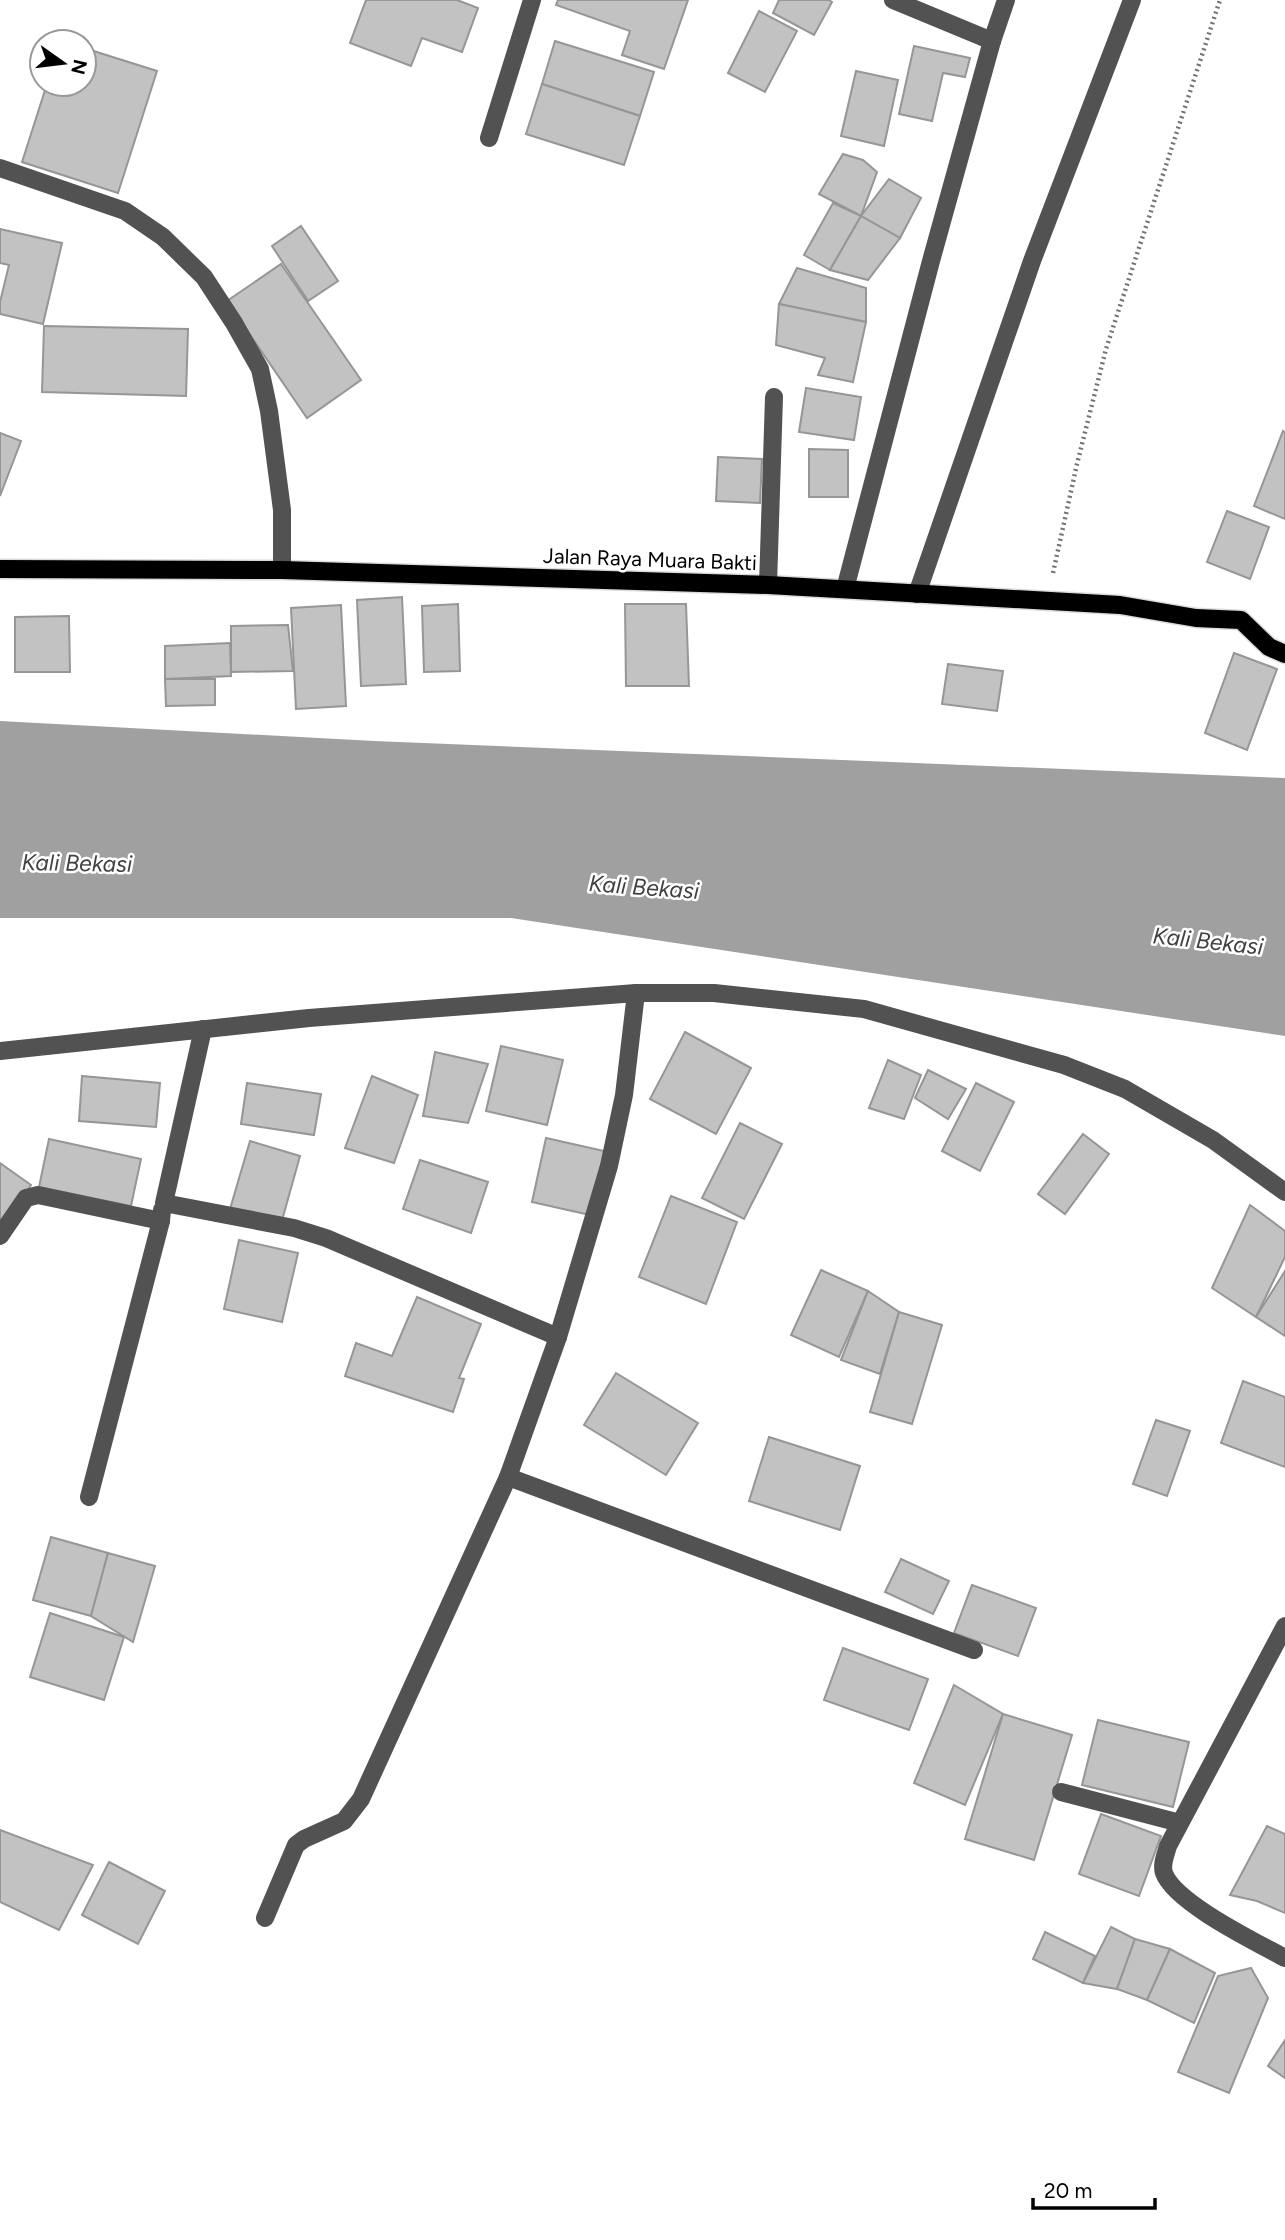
<svg xmlns="http://www.w3.org/2000/svg" width="1285" height="2240" font-family="Figtree,sans-serif">
<style>
.water{fill:#a0a0a0}
.building{fill:#c2c2c2;stroke:#969696;stroke-width:2}
.lines{fill:none;stroke-linecap:round;stroke-linejoin:round}
.major-casing{stroke:#dbdbdb;stroke-width:21}
.path{stroke:#747474;stroke-width:4.5;stroke-dasharray:2 3.5;stroke-linecap:butt}
.minor{stroke:#525252;stroke-width:18}
.major{stroke:#000;stroke-width:18}
.labels{text-anchor:middle;dominant-baseline:central;stroke-width:5;stroke-linejoin:round;paint-order:stroke}
.street-label{font-size:21px;fill:#000;stroke:#fff}
.water-label{font-size:23px;font-style:italic;fill:#414141;stroke:#fff}
</style>
<rect width="100%" height="100%" fill="#fff"/>
<polygon class="water" points="0,721 374,741 1285,778 1285,1036 511,918 0,918"/>
<g class="building">
<polygon points="366,0 457,0 478,8 462,52 422,38 411,66 350,43"/>
<polygon points="558,0 688,0 664,69 622,55 630,31 556,5"/>
<polygon points="779,0 829,0 832,2 814,35 773,13"/>
<polygon points="759,11 797,31 765,92 728,73"/>
<polygon points="555,41 654,72 640,116 542,84"/>
<polygon points="914,46 970,58 965,77 943,73 932,121 899,114"/>
<polygon points="84,48 157,71 118,193 22,162 47,84 84,84"/>
<polygon points="856,71 898,80 884,146 841,136"/>
<polygon points="542,84 640,116 624,165 526,134"/>
<polygon points="843,154 863,160 877,172 861,216 819,194"/>
<polygon points="889,179 921,198 900,238 861,216"/>
<polygon points="833,203 861,216 830,270 804,255"/>
<polygon points="861,216 900,238 868,280 830,270"/>
<polygon points="301,226 338,281 308,301 272,246"/>
<polygon points="0,229 62,243 43,324 0,314 0,302 9,265 0,263"/>
<polygon points="281,264 361,380 307,418 227,301"/>
<polygon points="797,268 866,288 866,322 779,304"/>
<polygon points="779,304 866,322 853,382 818,375 825,358 776,345"/>
<polygon points="44,326 188,329 186,396 42,392"/>
<polygon points="806,388 861,397 854,440 799,432"/>
<polygon points="1283,431 1285,432 1285,519 1254,506"/>
<polygon points="0,433 21,441 0,496"/>
<polygon points="809,449 848,450 848,497 809,497"/>
<polygon points="718,457 762,459 760,503 716,501"/>
<polygon points="1227,511 1269,527 1250,579 1207,562"/>
<polygon points="402,597 406,684 361,686 357,600"/>
<polygon points="458,604 460,671 424,672 422,606"/>
<polygon points="625,604 686,604 689,686 626,686"/>
<polygon points="341,605 346,706 296,709 291,608"/>
<polygon points="69,616 70,672 15,672 15,617"/>
<polygon points="288,625 293,671 231,672 231,626"/>
<polygon points="230,643 231,676 165,679 165,646"/>
<polygon points="1234,653 1277,669 1247,750 1205,733"/>
<polygon points="948,664 1003,671 997,711 942,704"/>
<polygon points="165,679 215,679 215,705 166,706"/>
<polygon points="685,1032 751,1068 716,1134 650,1099"/>
<polygon points="501,1046 563,1060 547,1125 486,1111"/>
<polygon points="435,1052 488,1064 468,1123 423,1116"/>
<polygon points="888,1060 921,1075 904,1119 869,1108"/>
<polygon points="928,1070 966,1089 948,1119 915,1098"/>
<polygon points="82,1076 160,1083 156,1127 79,1121"/>
<polygon points="372,1076 418,1095 394,1163 345,1148"/>
<polygon points="247,1083 321,1094 314,1135 241,1124"/>
<polygon points="976,1083 1014,1102 980,1171 942,1151"/>
<polygon points="740,1123 782,1144 744,1219 702,1198"/>
<polygon points="1083,1134 1109,1154 1065,1214 1038,1194"/>
<polygon points="546,1138 604,1151 590,1215 532,1202"/>
<polygon points="49,1139 141,1159 131,1206 39,1187"/>
<polygon points="250,1141 300,1156 281,1224 230,1209"/>
<polygon points="420,1160 488,1182 471,1233 403,1209"/>
<polygon points="0,1163 31,1185 0,1231"/>
<polygon points="671,1196 737,1222 706,1304 639,1277"/>
<polygon points="1250,1205 1285,1231 1285,1257 1256,1317 1212,1288"/>
<polygon points="239,1240 298,1253 282,1322 224,1309"/>
<polygon points="821,1270 868,1291 839,1357 791,1335"/>
<polygon points="1285,1271 1285,1336 1256,1317"/>
<polygon points="868,1291 899,1312 880,1374 841,1360"/>
<polygon points="417,1297 481,1324 459,1378 464,1379 453,1412 345,1376 356,1343 392,1356"/>
<polygon points="899,1312 942,1325 912,1424 870,1412"/>
<polygon points="616,1373 698,1423 666,1475 584,1425"/>
<polygon points="1243,1381 1285,1397 1285,1467 1221,1443"/>
<polygon points="1156,1420 1190,1431 1167,1496 1133,1484"/>
<polygon points="769,1437 860,1466 840,1530 749,1501"/>
<polygon points="51,1537 108,1553 91,1616 33,1600"/>
<polygon points="108,1553 155,1566 133,1642 91,1616"/>
<polygon points="901,1559 949,1581 933,1614 885,1592"/>
<polygon points="972,1585 1036,1608 1018,1656 954,1633"/>
<polygon points="50,1613 124,1637 104,1700 30,1677"/>
<polygon points="843,1648 928,1679 909,1730 824,1700"/>
<polygon points="954,1685 1003,1714 965,1805 914,1783"/>
<polygon points="1003,1714 1072,1735 1034,1860 965,1839"/>
<polygon points="1098,1720 1189,1742 1173,1807 1082,1785"/>
<polygon points="1101,1814 1161,1836 1139,1896 1079,1874"/>
<polygon points="1267,1826 1285,1834 1285,1913 1257,1901 1230,1895"/>
<polygon points="0,1830 93,1865 59,1930 0,1902"/>
<polygon points="109,1862 165,1891 138,1944 82,1915"/>
<polygon points="1111,1927 1135,1939 1117,1989 1083,1983"/>
<polygon points="1045,1932 1095,1956 1083,1983 1033,1959"/>
<polygon points="1135,1939 1170,1949 1147,2000 1117,1989"/>
<polygon points="1170,1949 1215,1973 1194,2023 1147,2000"/>
<polygon points="1251,1968 1268,1998 1229,2093 1178,2072 1218,1976"/>
<polygon points="1285,2040 1285,2078 1268,2066"/>
</g>
<g class="lines">
<defs>
<polyline id="major" points="0,569 282,570 768,585 1120,605 1196,618 1241,620 1269,647 1285,654"/>
</defs>
<use href="#major" class="major-casing"/>
<polyline class="path" points="1053,573 1077,464 1106,349 1220,0"/>
<g class="minor">
<polyline points="893,0 992,41"/>
<polyline points="489,138 532,0"/>
<polyline points="0,168 125,211 163,237 204,277 234,323 260,369 269,411 282,510 282,570"/>
<polyline points="768,585 774,397"/>
<polyline points="845,589 931,261 992,41 1006,0"/>
<polyline points="917,594 1032,261 1132,0"/>
<polyline points="203,1029 164,1203 294,1228 326,1238 558,1337"/>
<polyline points="0,1051 309,1018 636,993 714,993 864,1009 1064,1065 1125,1089 1213,1140 1285,1192"/>
<polyline points="0,1236 26,1198 38,1195 161,1221 162,1210"/>
<polyline points="508,1477 974,1650"/>
<polyline points="89,1497 161,1221"/>
<path d="M1285 1626 1168 1846C1166 1854 1161 1864 1164 1873 1175 1903 1256 1942 1285 1958"/>
<polyline points="1061,1792 1180,1823"/>
<polyline points="265,1918 296,1845 304,1839 344,1821 361,1799 508,1477 558,1337 609,1166 624,1095 636,993"/>
</g>
<use href="#major" class="major"/>
</g>
<g class="labels">
<g class="street-label">
<text transform="translate(650 559) rotate(2)">Jalan Raya Muara Bakti</text>
</g>
<g class="water-label">
<text transform="translate(77 863) rotate(1)">Kali Bekasi</text>
<text transform="translate(644 887) rotate(4)">Kali Bekasi</text>
<text transform="translate(1208 941) rotate(6)">Kali Bekasi</text>
</g>
</g>
<g transform="translate(63 63) rotate(104)"><circle r="33" fill="#ffffff" stroke="#999999" stroke-width="2"/>
<path d="M0-5L12 26L0 18L-12 26Z" fill="#000000"/>
<text y="-10" font-size="19" font-weight="bold" text-anchor="middle" fill="#000000">N</text>
</g>
<path d="M1033 2198v10h122v-10" fill="none" stroke="#000000" stroke-width="3.5"/>
<text x="1044" y="2198" font-size="21" fill="#000000" stroke="#ffffff" stroke-width="5" paint-order="stroke">20 m</text>
</svg>
